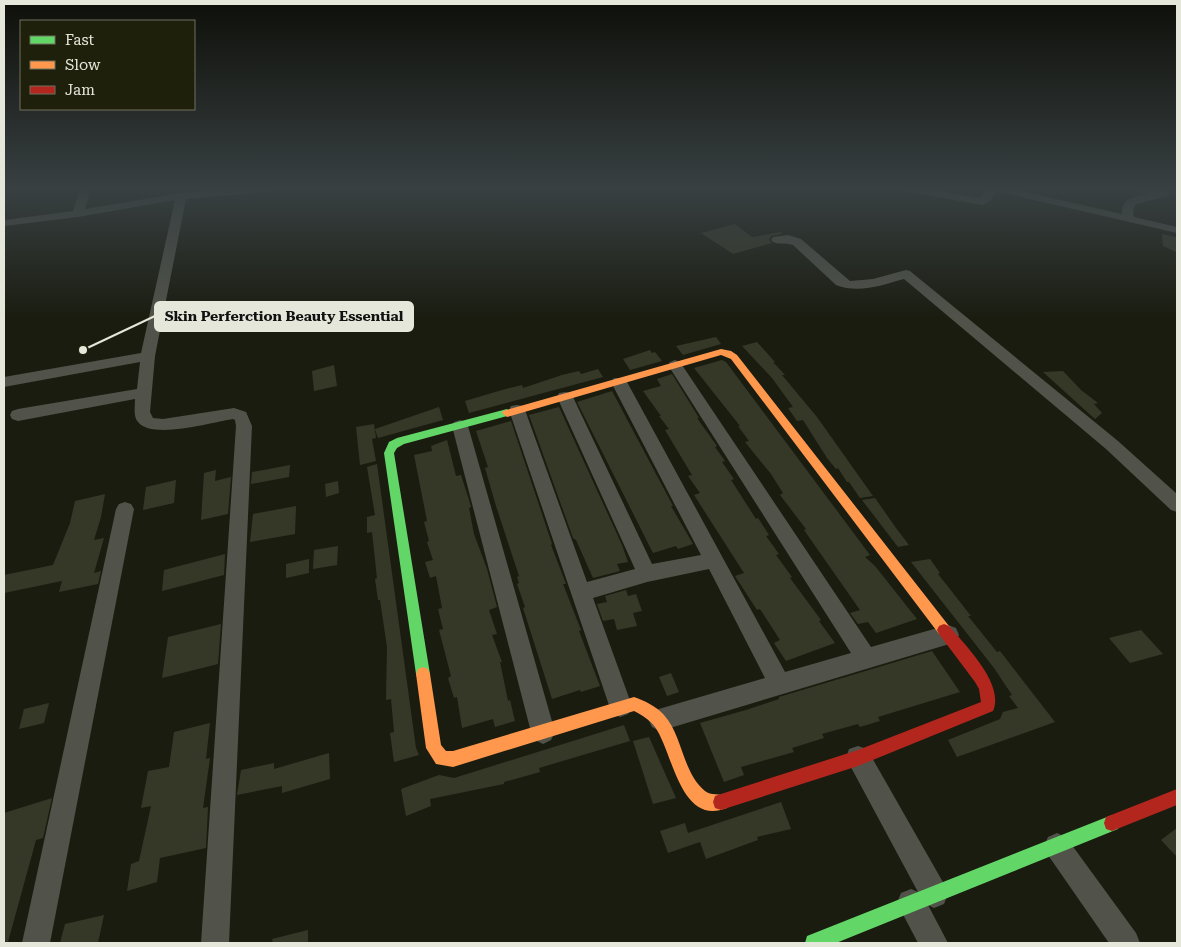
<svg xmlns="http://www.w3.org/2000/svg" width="1181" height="947" font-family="'Roboto Serif',serif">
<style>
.building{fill:#363827}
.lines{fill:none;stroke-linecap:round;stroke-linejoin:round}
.street{fill:#51534a;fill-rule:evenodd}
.fast{fill:#63d668;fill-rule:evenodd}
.slow{fill:#ff974d;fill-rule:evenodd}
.jam{fill:#b3261e;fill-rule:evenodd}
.leader{fill:none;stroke:#e5e7da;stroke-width:2}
.callout-dot{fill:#e5e7da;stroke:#1e200c;stroke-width:2}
.callout{fill:#e5e7da;stroke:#e5e7da;stroke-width:2}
.callout-label{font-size:14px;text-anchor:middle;font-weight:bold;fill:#111}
</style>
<rect width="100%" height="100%" fill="#1a1c10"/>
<g class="building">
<polygon points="735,224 752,237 781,232 782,234 771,236 769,240 772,243 733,254 701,233"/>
<polygon points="1162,234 1176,237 1176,252 1163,246"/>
<polygon points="716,337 721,344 683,355 676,346"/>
<polygon points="757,342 775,362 773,362 785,375 782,375 817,417 873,496 860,498 849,482 847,482 838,468 836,469 827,458 803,420 797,421 788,408 793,407 772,378 742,346"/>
<polygon points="650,350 652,353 655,352 662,361 630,370 623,359"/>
<polygon points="722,360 726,362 870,555 865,557 875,566 917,619 876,633 868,622 858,624 850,613 860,610 804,530 806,529 780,495 783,493 771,474 745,442 749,441 738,426 740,426 694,368"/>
<polygon points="334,365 337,386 314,391 312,371"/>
<polygon points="598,369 603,377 469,413 465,401 502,390 522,385 523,388 562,375 579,371 581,374"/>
<polygon points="1063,371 1081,390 1098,403 1094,404 1102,413 1095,419 1043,372"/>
<polygon points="672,374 699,418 697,418 717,446 715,447 725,461 722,462 734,479 731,480 756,519 758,518 769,535 766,536 779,554 776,555 792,577 790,578 821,620 819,621 835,643 786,661 774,643 780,640 760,609 757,610 735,576 744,573 694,495 700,493 688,476 692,475 665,430 669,429 659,416 661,416 643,391 661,386 657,379"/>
<polygon points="612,391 673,506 671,506 693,544 678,549 676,546 653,553 577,402"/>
<polygon points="439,407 443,420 378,438 375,429"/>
<polygon points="559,407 622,545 628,562 617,564 620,571 593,578 576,540 573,538 529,415"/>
<polygon points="511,421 552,544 551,545 566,584 563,584 581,630 579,631 600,686 581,692 580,690 552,699 523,608 525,607 517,584 519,583 517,577 519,576 496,506 485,468 488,467 476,431"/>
<polygon points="374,424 376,438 372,439 376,461 360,465 356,427"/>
<polygon points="447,440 456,476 461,475 469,500 471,507 469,508 474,534 487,569 497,607 489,610 497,634 492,635 502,662 500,662 508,701 510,700 515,721 495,727 493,719 462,728 457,697 454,698 448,678 451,676 439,630 443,629 438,609 442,608 436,576 430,578 425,562 433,560 427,542 429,541 424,522 427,521 414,455 432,451 431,446"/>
<polygon points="377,464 416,748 419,755 394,762 390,733 394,732 391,699 386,700 387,647 380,600 378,600 375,579 377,578 372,532 367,533 367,517 375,515 367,467"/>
<polygon points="290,465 289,477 251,484 252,472"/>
<polygon points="216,470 215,481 231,477 228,514 201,520 204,473"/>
<polygon points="176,480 174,503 143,510 146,487"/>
<polygon points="338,481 339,493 326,497 325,484"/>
<polygon points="105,494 101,517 94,540 104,538 94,573 101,571 98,584 59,592 62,581 4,593 4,575 53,565 70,523 75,501"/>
<polygon points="875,498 896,528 909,545 898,547 862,500"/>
<polygon points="296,506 295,534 250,542 253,514"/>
<polygon points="338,546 337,565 313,569 314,550"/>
<polygon points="225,554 224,575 162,591 164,570"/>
<polygon points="309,559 309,573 286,578 286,564"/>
<polygon points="930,559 940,573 938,574 971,616 968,616 997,652 1000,651 1055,722 957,757 948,740 1000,719 1003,712 1018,708 1009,696 1012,695 994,668 911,562"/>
<polygon points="626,590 628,596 636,594 642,611 633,613 637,626 617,630 614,619 603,621 597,604 607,602 605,596"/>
<polygon points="221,624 218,664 162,678 168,637"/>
<polygon points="1141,630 1163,654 1130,663 1109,638"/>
<polygon points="932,651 960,692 878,717 880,721 860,727 858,724 822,734 824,738 792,748 794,752 741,767 744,775 724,782 700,723 746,710 779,699 779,697"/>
<polygon points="671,673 679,692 667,696 659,677"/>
<polygon points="49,703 44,723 19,729 24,709"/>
<polygon points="210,723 206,759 210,758 203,808 208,807 206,848 160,858 157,882 127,891 131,864 139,861 151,806 141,808 148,771 169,767 174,732"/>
<polygon points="624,725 630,741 539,768 540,772 504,782 504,784 430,799 431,806 406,816 401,789 439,775 454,778"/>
<polygon points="649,737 676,798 653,804 633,741"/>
<polygon points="329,753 330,779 282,793 282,786 237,795 241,770 274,763 274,769"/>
<polygon points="52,798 43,838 36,840 8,942 4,941 4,813"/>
<polygon points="781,802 791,829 757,837 758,840 706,859 700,842 668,853 660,831 685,823 688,833"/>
<polygon points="1177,828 1177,857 1161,840"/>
<polygon points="104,915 98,943 60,943 65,924"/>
<polygon points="308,930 308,943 273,943 272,939"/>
</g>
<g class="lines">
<g class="street">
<path d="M81 187H91L85 209 181 193 254 187H291L286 190 186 199 155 356 150 412 153 418 163 419 234 408 246 412 252 426 229 943H201L236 426 235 420 233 419C213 422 152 440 138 422 133 416 135 407 135 399L18 421 12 419 10 415 12 411 18 409 137 389 140 362 4 387V377L141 353 175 200 78 217 4 226V220L73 211Z"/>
<path d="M895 187H915L980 198 987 189 986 187H1003L1122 214C1121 198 1136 196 1149 194L1126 189 1125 187H1143L1160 190 1162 187H1172L1168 196 1136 204 1133 210 1134 217 1177 227V233L996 191 990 201 982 205 900 190Z"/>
<path d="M788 235 801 239 850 281 873 279 906 270 910 271 1118 441 1177 494V512L1171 510 1106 449 904 279C882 285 859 294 836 285L793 245C786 242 776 246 771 240L773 237Z"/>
<polygon points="675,360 680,362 871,647 948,625 956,628 959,635 956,642 660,731 652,727 648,719 652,711 765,678 709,569 647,582 593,598 632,706 628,714 620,717 612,714 509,410 511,406 517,405 523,406 525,410 587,582 635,569 557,397 559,393 565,392 571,393 573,397 652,564 701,555 611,382 614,378 624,378 627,382 785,672 851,653 668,365 670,362"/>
<polygon points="460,420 466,422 468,426 555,732 551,740 543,744 535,740 531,732 452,426 454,422"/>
<polygon points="125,502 131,504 134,509 50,943 22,943 116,509 119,504"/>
<polygon points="858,746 867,749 944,884 948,894 944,904 934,908 928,905 948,943 918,943 897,903 901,893 911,889 918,892 846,758 849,749"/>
<polygon points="1057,833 1066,837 1136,933 1140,943 1109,943 1048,855 1044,846 1048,837"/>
</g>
<g class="fast">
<polygon points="507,409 512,413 511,415 404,444 397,448 394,453 430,674 428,679 423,681 418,679 416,674 384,453 389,442 397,438"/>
<polygon points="1112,815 1118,817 1120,823 1118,829 836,943 805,943 807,936"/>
</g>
<g class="slow">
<polygon points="721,349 731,351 737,355 949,626 951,630 949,634 944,636 939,634 731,359 721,355 507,417 502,413 503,411"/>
<path d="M423 667 428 669 430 674 441 745 446 751H453L634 697C645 701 656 706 664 715 683 736 682 772 705 791 711 796 719 793 727 796L729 802 727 808C680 827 673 752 655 727 650 720 642 715 634 711L453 767 436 764 426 748 416 674 418 669Z"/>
</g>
<g class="jam">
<path d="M944 624 949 626C965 645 1005 684 993 711L858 766 721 810 715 808 713 802 715 796 721 794 858 750 981 702 979 689 975 682 939 634 937 630 939 626Z"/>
<polygon points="1177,789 1177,805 1112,831 1106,829 1104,823 1106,817"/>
</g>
</g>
<linearGradient id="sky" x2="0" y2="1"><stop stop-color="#0e0f09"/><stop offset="0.59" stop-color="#384042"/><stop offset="1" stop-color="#384042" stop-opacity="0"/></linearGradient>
<rect width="1181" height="319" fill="url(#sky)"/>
<path class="leader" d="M83 350L155 316"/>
<circle class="callout-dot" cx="83" cy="350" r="5"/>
<rect class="callout" x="155" y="302" width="258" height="29" rx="5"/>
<g class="callout-label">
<text x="284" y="321">Skin Perferction Beauty Essential</text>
</g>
<rect width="1181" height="947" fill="none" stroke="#e5e7da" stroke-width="10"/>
<rect x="20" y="20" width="175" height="90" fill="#1e200c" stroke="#6e705e"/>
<rect x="30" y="36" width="25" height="8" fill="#63d668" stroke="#6e705e"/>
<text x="65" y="45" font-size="15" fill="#e5e7da">Fast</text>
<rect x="30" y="61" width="25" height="8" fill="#ff974d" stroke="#6e705e"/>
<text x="65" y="70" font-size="15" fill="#e5e7da">Slow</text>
<rect x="30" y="86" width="25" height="8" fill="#b3261e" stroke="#6e705e"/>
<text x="65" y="95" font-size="15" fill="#e5e7da">Jam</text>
</svg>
